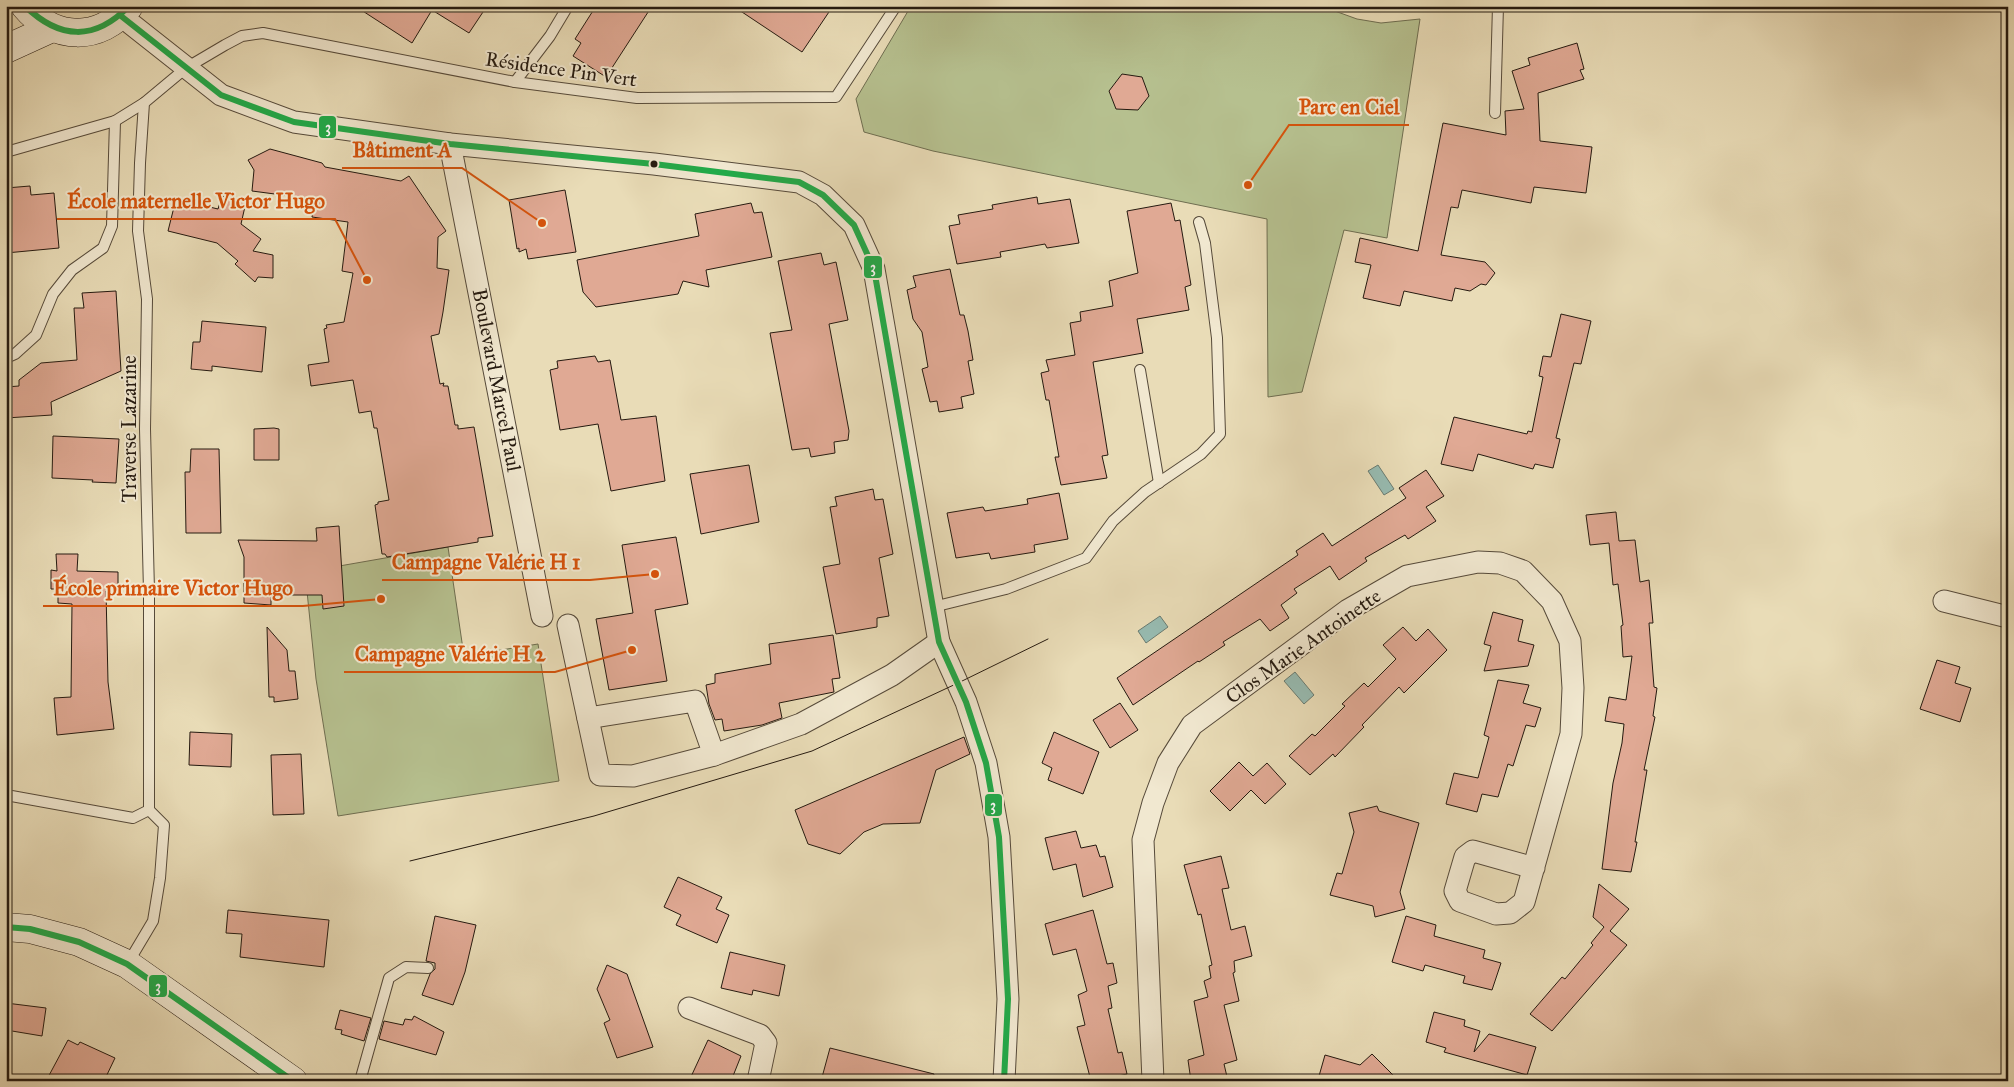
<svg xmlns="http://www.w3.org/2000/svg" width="2014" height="1087" font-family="'IM FELL Great Primer',serif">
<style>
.green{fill:#b6c08f;stroke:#6e6d50}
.water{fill:#97bbb1;stroke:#697b71}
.building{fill:#e0a994;stroke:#251a10}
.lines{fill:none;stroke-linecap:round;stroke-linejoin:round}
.lane-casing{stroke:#564a3a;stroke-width:12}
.street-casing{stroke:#564a3a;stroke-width:23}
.secondary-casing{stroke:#251a10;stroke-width:29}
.lane{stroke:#f1e8d0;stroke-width:10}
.street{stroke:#f1e8d0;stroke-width:21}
.secondary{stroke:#f1e8d0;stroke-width:28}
.tram{stroke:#251a10;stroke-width:1}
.bus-1-casing{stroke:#f1e8d0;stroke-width:10}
.bus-1{stroke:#22aa49;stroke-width:6}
.bus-dot{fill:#251a10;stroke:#f1e8d0;stroke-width:2}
.labels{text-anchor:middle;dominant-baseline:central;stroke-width:4;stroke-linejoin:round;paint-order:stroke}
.street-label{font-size:20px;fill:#251a10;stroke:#f1e8d0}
.leader{fill:none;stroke:#d4530c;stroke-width:2}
.callout-dot{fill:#d4530c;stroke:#f1e8d0;stroke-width:2}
.callout-label{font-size:21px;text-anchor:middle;font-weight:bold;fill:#d4530c;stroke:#f1e8d0;stroke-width:4;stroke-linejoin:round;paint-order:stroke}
.line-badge{stroke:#f1e8d0;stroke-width:2}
.badge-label{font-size:14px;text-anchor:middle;font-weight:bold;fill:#fff}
</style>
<rect width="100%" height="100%" fill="#e9dcb7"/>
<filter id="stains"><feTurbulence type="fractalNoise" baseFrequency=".004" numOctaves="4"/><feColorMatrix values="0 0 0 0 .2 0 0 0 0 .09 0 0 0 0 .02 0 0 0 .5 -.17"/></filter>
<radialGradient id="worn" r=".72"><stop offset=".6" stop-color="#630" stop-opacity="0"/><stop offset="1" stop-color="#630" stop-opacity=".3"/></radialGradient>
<g class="green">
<polygon points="911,6 1321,6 1357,19 1381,23 1420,19 1387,238 1344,230 1302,392 1268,397 1267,219 933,151 864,132 856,99"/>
<polygon points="448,547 464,656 538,644 559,781 338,816 316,679 305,572"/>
</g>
<g class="water">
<polygon points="1378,465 1394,489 1384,495 1368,471"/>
<polygon points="1160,616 1168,627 1146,643 1138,631"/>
<polygon points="1295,672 1314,695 1304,704 1284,681"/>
</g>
<g class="building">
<polygon points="355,6 487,6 469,33 432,10 412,43"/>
<polygon points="596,6 652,6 606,77 573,56 581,43 575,39"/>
<polygon points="733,6 833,6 802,52"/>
<polygon points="1577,43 1584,69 1580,70 1584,79 1538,93 1540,141 1592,147 1586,193 1534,187 1531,203 1462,190 1458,208 1451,207 1441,255 1485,262 1495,273 1486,285 1481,284 1470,291 1455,288 1452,301 1404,291 1400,306 1363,298 1371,265 1355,262 1360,238 1418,251 1443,123 1506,135 1505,111 1524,109 1512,71 1530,65 1528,58"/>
<polygon points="1122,74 1142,77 1149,96 1138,110 1116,109 1109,91"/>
<polygon points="270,149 322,163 325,167 401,181 409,176 446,231 438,237 437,268 449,270 443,312 439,334 431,336 440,384 444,383 443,386 448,386 455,425 458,425 458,429 474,427 493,536 478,538 478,542 387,557 385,554 382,554 375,505 378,504 378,502 389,500 377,428 374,428 371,411 359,413 353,380 311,386 308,365 329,362 324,329 327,328 326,325 344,322 353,273 342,271 348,222 312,217 313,208 304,206 305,198 252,191 254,170 248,160"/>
<polygon points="30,186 31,195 54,193 59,248 6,253 6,188"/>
<polygon points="565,190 576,252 528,259 526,249 519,252 519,248 517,249 509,200"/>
<polygon points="222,196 246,202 241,224 261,239 253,251 273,255 273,278 258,277 255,282 235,264 238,261 217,243 168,231 176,199 218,209"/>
<polygon points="1037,197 1038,204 1070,199 1079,243 1047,248 1045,244 1000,252 1001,257 957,264 949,226 960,224 958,215 993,209 992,205"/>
<polygon points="751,203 754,213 762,212 772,257 706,270 709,287 683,281 678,294 596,307 583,292 577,260 699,236 695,214"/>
<polygon points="1171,203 1175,221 1180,220 1191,285 1185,287 1189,310 1137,319 1143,353 1093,362 1108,455 1102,456 1107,478 1061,485 1055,457 1059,457 1049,400 1046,400 1041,373 1049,371 1046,360 1075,355 1070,323 1081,321 1080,312 1113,306 1109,281 1138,273 1127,211"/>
<polygon points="821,253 824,265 836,262 848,320 829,324 849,431 848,440 834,442 835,453 811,457 809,448 792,450 770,333 792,330 778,261"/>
<polygon points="950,269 960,315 964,315 968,331 973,360 968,361 974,394 961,397 963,408 939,412 937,401 930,402 922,369 928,367 922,332 913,319 907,290 916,287 913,276"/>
<polygon points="116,291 121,371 51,402 52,415 6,418 6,387 19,386 19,380 41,363 77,360 74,308 84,308 82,293"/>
<polygon points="1561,314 1591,321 1581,364 1574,363 1556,438 1560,439 1553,468 1535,464 1533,469 1478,454 1473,471 1441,464 1454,417 1527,434 1528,431 1532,432 1543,377 1539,376 1543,356 1551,357"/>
<polygon points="202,321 266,327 262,372 212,366 212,371 191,369 193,342 200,342"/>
<polygon points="595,356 598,362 610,360 621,420 656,416 665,481 611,491 598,424 560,430 550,370 558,368 557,361"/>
<polygon points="274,428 279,429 279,460 254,460 254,429"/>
<polygon points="53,436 119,439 116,483 92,482 93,480 52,478"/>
<polygon points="191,449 219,449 221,533 186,533 185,472 190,472"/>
<polygon points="749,465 759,522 701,534 690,474"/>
<polygon points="1426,470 1444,496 1426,507 1436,521 1408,539 1405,535 1365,558 1367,561 1339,580 1330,566 1294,589 1297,593 1281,605 1289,618 1270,631 1260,619 1223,642 1225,645 1199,662 1198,661 1133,705 1117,678 1298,555 1296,551 1323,533 1332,546 1406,498 1399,488"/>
<polygon points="873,489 875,500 883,499 893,554 879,558 889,616 877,618 877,627 836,634 823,567 840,564 830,507 837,506 835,497"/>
<polygon points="1059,493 1068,539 1034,545 1035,552 991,559 989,553 956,558 947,513 983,507 985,511 1028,504 1027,499"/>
<polygon points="1616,512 1619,541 1635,540 1640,582 1649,580 1653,623 1649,623 1654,687 1657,688 1653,716 1655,717 1644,770 1647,770 1635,842 1637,842 1631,872 1602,869 1613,783 1622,743 1624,724 1605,721 1609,697 1626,700 1632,656 1623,657 1621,626 1623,625 1618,584 1613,585 1609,543 1590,545 1586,515"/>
<polygon points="339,526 344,606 323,609 322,595 271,595 271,605 244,603 244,557 238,540 317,541 316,528"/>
<polygon points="676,537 688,604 655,610 667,681 609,690 596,619 633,613 622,545"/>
<polygon points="56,554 78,554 77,571 118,572 118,592 106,591 108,682 114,729 57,735 54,698 71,697 72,604 58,603 58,589 51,589 51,570 57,571"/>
<polygon points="1493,612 1523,620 1518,641 1534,645 1528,666 1484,671 1491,646 1484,644"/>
<polygon points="267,627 287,650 289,671 295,671 298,699 274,702 274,697 269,697"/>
<polygon points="1403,627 1416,641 1428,629 1447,650 1404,693 1399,687 1362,725 1364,727 1335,757 1333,754 1310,775 1289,756 1312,734 1315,736 1345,706 1342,704 1364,683 1368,687 1396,659 1383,645"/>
<polygon points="833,635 840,678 832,679 834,692 779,703 782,718 762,725 724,731 722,719 715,720 709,704 706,685 715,683 715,674 771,664 769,644"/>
<polygon points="1937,660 1960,667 1955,683 1971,688 1960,722 1920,709"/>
<polygon points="1498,680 1529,685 1523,703 1541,708 1535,727 1526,725 1513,766 1508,764 1498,797 1482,794 1477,812 1446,804 1454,773 1478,778 1489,737 1484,735"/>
<polygon points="1120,703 1138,730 1110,748 1093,720"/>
<polygon points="190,732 232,734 231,767 189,765"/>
<polygon points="1054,732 1099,752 1083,794 1048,780 1052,768 1042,763"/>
<polygon points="964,737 970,754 936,770 920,823 883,824 864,832 840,854 808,844 795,810"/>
<polygon points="301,754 304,814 273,815 271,755"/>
<polygon points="1239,762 1253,776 1267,763 1286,784 1265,804 1251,790 1230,811 1210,791"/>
<polygon points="1377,806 1379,811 1419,823 1400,892 1405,909 1375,917 1373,906 1330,895 1337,873 1342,874 1354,832 1349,813"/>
<polygon points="1076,831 1081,848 1096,845 1100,857 1105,856 1113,887 1083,897 1076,864 1053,870 1045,838"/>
<polygon points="1221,856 1229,888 1222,889 1231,930 1245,926 1252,956 1234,961 1235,972 1233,973 1239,1001 1224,1005 1237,1060 1224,1064 1228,1081 1191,1081 1188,1060 1204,1055 1194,1001 1208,997 1204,981 1211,978 1209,966 1212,965 1201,914 1198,915 1184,865"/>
<polygon points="678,877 722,897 716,909 729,915 717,943 676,925 681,915 664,907"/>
<polygon points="1599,884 1629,909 1610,931 1627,945 1552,1031 1530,1014 1562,977 1565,979 1593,945 1591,943 1604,927 1593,917"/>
<polygon points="228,910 329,920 324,967 240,957 242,934 226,933"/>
<polygon points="1093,910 1107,964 1113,963 1117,983 1108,986 1112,1008 1108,1009 1118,1053 1122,1052 1127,1074 1096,1081 1091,1081 1077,1027 1085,1025 1078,995 1087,991 1076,949 1053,955 1045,924"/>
<polygon points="435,916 476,925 465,972 453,1005 422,995 430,974 435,969 435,963 426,961"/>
<polygon points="1406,916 1436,925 1434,936 1485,950 1483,958 1501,963 1492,990 1463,983 1465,976 1425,965 1423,971 1392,962"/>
<polygon points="730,952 785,965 779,996 753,990 752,995 721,988"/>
<polygon points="607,965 627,974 653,1047 617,1058 604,1023 610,1020 597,989"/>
<polygon points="6,1003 46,1008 42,1036 6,1030"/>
<polygon points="340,1010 371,1018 364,1041 341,1034 342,1030 335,1029"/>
<polygon points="1434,1012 1465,1020 1464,1026 1480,1031 1474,1052 1489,1034 1536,1047 1527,1075 1444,1052 1446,1048 1426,1042"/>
<polygon points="414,1016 444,1032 436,1055 379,1039 384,1021 403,1025 405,1019 412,1020"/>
<polygon points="68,1040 78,1045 80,1042 115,1058 104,1081 46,1081"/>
<polygon points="708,1040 741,1056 731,1081 689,1081"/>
<polygon points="830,1048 934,1074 933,1081 821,1081"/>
<polygon points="1372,1054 1399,1081 1334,1081 1319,1076 1325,1055 1360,1065"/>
</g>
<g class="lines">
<defs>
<g id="lane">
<polyline points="515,82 550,36 568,6"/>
<polyline points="1495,113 1498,6"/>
<polyline points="6,152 115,121 144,103"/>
<polyline points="6,358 15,354 36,335 53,294 72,270 103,248 112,226 115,121"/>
<polyline points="1140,370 1159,483"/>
<polyline points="933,607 1006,589 1086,558 1113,521 1145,492 1201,454 1220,434 1217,338 1205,243 1199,222"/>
<polyline points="6,795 133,818 149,810"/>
<polyline points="149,810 149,591 145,429 147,299 138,231 140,163 144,103 186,68 225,45 242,36 263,33 515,82 637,98 836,97 896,6"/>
<polyline points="128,963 153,921 160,878 164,825 149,810"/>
<polyline points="360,1081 389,978 406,967 428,968"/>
</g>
<g id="street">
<polyline points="121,16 221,95 294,122 450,144 654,164 799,182 823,195 854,225 874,269 939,642 966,702 986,763 999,837 1008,999 1004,1081"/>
<polyline points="450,144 542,616"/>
<polyline points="1944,601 2008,617"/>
<polyline points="568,625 600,775 633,776 714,755 801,724 892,675 939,642"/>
<polyline points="588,718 695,701 714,755"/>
<polyline points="689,1008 760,1035 766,1043 758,1081"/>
<polyline points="1153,1081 1143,840 1153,803 1168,763 1192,725 1348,610 1407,576 1478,562 1500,563 1523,571 1552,601 1570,641 1573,688 1571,734 1524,902 1510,913 1496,914 1460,901 1455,891 1465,857 1473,851 1534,868"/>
</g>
<g id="secondary">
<path d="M25 6C54 41 100 42 129 6"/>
<polyline points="6,49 52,28"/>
<polyline points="6,927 30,929 79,942 127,964 293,1081"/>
</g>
</defs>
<use href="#lane" class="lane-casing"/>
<use href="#street" class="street-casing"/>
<use href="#secondary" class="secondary-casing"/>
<use href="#lane" class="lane"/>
<use href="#street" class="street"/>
<use href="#secondary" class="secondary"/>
<polyline class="tram" points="410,861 594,816 812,751 958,683 1048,639"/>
<defs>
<g id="bus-1">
<path d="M25 6C60 40 95 41 129 6"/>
<polyline points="121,16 221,95 294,122 450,144 654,164 799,182 823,195 854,225 874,269 939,642 966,702 986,763 999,837 1008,999 1004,1081"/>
<polyline points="6,927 30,929 79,942 127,964 293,1081"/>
</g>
</defs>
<use href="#bus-1" class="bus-1-casing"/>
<use href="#bus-1" class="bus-1"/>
</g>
<circle class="bus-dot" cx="654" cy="164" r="4.5"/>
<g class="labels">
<g class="street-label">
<text transform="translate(561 69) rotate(8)">Résidence Pin Vert</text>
<text transform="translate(497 380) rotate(79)">Boulevard Marcel Paul</text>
<text transform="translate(129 429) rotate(-90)">Traverse Lazarine</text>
<text transform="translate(1303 646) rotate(-35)">Clos Marie Antoinette</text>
</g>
</g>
<path class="leader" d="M1248 185L1289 125H1409M542 223L462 168H342M367 280L335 219H57M655 574L590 580H382M381 599L303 606H43M632 650L555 672H344"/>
<g class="callout-dot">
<circle cx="1248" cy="185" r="5"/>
<circle cx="542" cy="223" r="5"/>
<circle cx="367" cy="280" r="5"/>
<circle cx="655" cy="574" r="5"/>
<circle cx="381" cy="599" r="5"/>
<circle cx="632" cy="650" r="5"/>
</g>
<g class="callout-label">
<text x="1349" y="114">Parc en Ciel</text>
<text x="402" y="157">Bâtiment A</text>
<text x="196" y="208">École maternelle Victor Hugo</text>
<text x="486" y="569">Campagne Valérie H 1</text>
<text x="173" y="595">École primaire Victor Hugo</text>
<text x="450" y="661">Campagne Valérie H 2</text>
</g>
<g class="line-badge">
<rect x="318" y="115" width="19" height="24" rx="5" fill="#22aa49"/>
<rect x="863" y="255" width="20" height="24" rx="5" fill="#22aa49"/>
<rect x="984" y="793" width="19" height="24" rx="5" fill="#22aa49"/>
<rect x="148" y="974" width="20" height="24" rx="5" fill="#22aa49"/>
</g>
<g class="badge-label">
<text x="328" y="132">3</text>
<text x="873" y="272">3</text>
<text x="993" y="810">3</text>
<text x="158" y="991">3</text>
</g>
<rect width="2014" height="1087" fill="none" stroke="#e9dcb7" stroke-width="25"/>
<rect x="8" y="8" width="1999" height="1072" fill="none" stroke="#251a10" stroke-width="2.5"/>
<rect x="12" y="12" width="1989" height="1062" fill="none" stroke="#251a10"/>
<rect width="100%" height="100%" filter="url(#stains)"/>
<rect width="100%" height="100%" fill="url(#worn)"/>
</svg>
